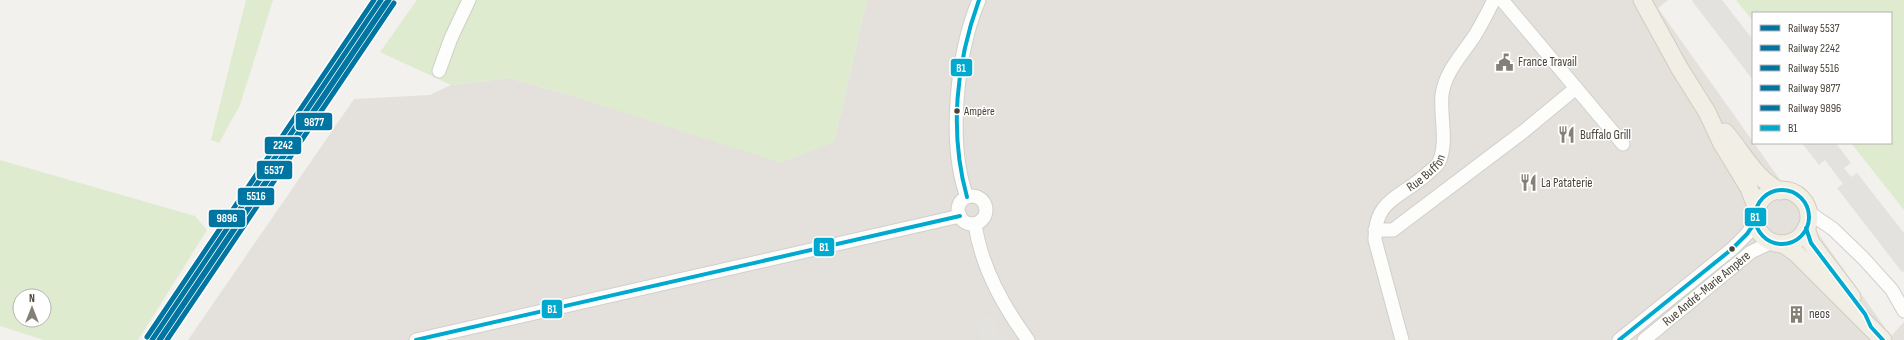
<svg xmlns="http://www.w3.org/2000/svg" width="1904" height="340" font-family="'Sofia Sans Condensed',sans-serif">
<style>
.industrial{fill:#e4e1dd}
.green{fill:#deebcf;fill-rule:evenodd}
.parking{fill:#e4e2de}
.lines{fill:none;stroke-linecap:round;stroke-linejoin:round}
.minor-casing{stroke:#d0cfcb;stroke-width:15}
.major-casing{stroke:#d3cdbc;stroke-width:19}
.minor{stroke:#fdfdfc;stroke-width:13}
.major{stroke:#f1eee5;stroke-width:17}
.bus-1-casing{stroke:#fff;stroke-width:7}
.bus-1{stroke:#00a9ce;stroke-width:4}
.rail-1-casing{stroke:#fff;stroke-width:8}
.rail-2-casing{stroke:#fff;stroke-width:8}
.rail-3-casing{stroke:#fff;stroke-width:8}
.rail-4-casing{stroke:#fff;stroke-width:8}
.rail-5-casing{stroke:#fff;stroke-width:8}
.rail-1{stroke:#0075a1;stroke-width:5}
.rail-2{stroke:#0075a1;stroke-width:5}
.rail-3{stroke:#0075a1;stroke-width:5}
.rail-4{stroke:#0075a1;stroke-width:5}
.rail-5{stroke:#0075a1;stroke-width:5}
.bus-dot{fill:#484339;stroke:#fff;stroke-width:1.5}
.labels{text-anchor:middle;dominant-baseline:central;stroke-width:3;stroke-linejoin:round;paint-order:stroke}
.bus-label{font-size:12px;fill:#484339;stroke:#fff;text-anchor:start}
.poi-label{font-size:13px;fill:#484339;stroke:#fff;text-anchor:start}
.street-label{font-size:13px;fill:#484339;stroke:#fff}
.line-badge{stroke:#fff;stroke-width:1.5}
.badge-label{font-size:11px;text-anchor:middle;font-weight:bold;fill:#fff}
</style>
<rect width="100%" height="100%" fill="#f2f1ed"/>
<polygon class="industrial" points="867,0 1668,0 1658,8 1891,336 1904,322 1904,340 188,340 354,99 430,95 451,85 509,78 566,94 834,142"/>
<g class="green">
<polygon points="246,0 273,0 240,105 219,143 211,140"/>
<polygon points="417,0 867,0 834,142 781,163 566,94 509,78 451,85 380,52"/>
<polygon points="1736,0 1904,0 1904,210 1851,143 1891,143 1891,13 1753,13 1753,21"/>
<path d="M0 160 195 216 207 230 138 340H44L0 326ZM20 296H44V320H20Z"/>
</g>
<g class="parking">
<polygon points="1693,0 1722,0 1753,40 1753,80 1692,1"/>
<polygon points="1802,143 1836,143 1851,163 1844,168 1851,177 1857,173 1904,233 1904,271 1902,272 1837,188 1843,184 1825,160 1819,165"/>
<polygon points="993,315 998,338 1006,337 1007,340 980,340 976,322 982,321 982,317"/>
</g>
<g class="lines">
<defs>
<g id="minor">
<polyline points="1502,0 1623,144"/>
<polyline points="439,71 451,38 469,0"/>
<circle cx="972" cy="210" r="14"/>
<path d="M967 197C947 143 957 52 979 0"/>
<polyline points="1808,212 1833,229 1863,258 1892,290 1904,311"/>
<path d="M975 224C981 266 1003 306 1028 340"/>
<polyline points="1375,230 1393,230 1524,131 1576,88"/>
<polyline points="416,340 960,216"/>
<path id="s1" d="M1402 340 1375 240C1374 198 1403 197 1428 173 1431 170 1437 166 1439 162 1448 142 1440 117 1442 95 1445 71 1463 54 1475 35 1482 24 1488 11 1494 0"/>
<polyline points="1619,340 1732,249 1747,234 1756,221"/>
<path id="s2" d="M1644 340 1751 252 1772 242"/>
</g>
<g id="major">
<polyline points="1642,0 1680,69 1707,112 1721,142 1749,188 1757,209"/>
<path d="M1725 132C1742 151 1755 179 1780 191"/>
<circle cx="1782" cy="217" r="27"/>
<polyline points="1806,228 1811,243 1852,297"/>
<polyline points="1783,244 1796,253 1883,340"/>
</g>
</defs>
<use href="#minor" class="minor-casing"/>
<use href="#major" class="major-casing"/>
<use href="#minor" class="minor"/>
<use href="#major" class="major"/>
<defs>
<g id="bus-1">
<circle cx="1782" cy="217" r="27"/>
<path d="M967 197C949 132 956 63 979 0"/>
<polyline points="1806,228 1811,243 1865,314 1871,327 1883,340"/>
<polyline points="416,340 960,216"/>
<polyline points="1619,340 1732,249 1747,234 1756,221"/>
</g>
</defs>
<use href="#bus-1" class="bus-1-casing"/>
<use href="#bus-1" class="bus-1"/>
<defs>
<polyline id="rail-1" points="160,340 389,0"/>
<polyline id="rail-2" points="152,340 381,0"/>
<polyline id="rail-3" points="159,340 386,3"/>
<polyline id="rail-4" points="167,340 394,3"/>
<polyline id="rail-5" points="147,337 374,0"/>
</defs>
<use href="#rail-1" class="rail-1-casing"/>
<use href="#rail-2" class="rail-2-casing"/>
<use href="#rail-3" class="rail-3-casing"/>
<use href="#rail-4" class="rail-4-casing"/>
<use href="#rail-5" class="rail-5-casing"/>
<use href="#rail-1" class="rail-1"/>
<use href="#rail-2" class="rail-2"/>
<use href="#rail-3" class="rail-3"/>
<use href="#rail-4" class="rail-4"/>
<use href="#rail-5" class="rail-5"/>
</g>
<defs>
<symbol id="civic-bare" viewBox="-9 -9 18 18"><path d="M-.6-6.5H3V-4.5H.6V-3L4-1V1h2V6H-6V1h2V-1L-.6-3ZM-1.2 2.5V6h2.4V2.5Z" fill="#848078" stroke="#fff" stroke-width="2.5" paint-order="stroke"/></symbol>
<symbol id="restaurant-bare" viewBox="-9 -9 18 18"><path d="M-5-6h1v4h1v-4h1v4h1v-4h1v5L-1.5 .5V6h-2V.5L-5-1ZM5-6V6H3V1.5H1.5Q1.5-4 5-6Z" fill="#848078" stroke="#fff" stroke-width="2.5" paint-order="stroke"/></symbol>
<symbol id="building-bare" viewBox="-9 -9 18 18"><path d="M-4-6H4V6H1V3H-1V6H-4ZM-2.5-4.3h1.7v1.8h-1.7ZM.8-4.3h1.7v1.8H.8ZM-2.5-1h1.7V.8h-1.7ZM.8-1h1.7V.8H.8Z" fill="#848078" stroke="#fff" stroke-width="2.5" paint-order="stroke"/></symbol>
</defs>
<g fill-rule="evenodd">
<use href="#civic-bare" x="1492" y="50" width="25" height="25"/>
<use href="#restaurant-bare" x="1554" y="122" width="25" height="25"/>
<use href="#restaurant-bare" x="1516" y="170" width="25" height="25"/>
<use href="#building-bare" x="1784" y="302" width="25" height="25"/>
</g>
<g class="bus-dot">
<circle cx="957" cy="111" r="3.5"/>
<circle cx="1732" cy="249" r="3.5"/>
</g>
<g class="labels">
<g class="bus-label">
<text x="964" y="111">Ampère</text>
</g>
<g class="poi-label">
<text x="1518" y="62">France Travail</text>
<text x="1580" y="135">Buffalo Grill</text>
<text x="1541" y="183">La Pataterie</text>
<text x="1809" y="314">neos</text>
</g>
<g class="street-label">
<text stroke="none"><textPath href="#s1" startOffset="193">Rue Buffon</textPath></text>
<text stroke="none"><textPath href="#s2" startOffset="81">Rue André-Marie Ampère</textPath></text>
</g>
</g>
<g class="line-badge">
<rect x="950" y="58" width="23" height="19" rx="4" fill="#00a9ce"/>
<rect x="295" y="112" width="38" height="19" rx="4" fill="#0075a1"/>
<rect x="264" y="136" width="38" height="19" rx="4" fill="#0075a1"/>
<rect x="256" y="160" width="37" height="20" rx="4" fill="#0075a1"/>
<rect x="237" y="187" width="38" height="19" rx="4" fill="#0075a1"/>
<rect x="1744" y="207" width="23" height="20" rx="4" fill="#00a9ce"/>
<rect x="208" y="209" width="38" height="19" rx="4" fill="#0075a1"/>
<rect x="813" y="237" width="22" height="20" rx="4" fill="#00a9ce"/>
<rect x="541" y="299" width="22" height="20" rx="4" fill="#00a9ce"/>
</g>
<g class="badge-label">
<text x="961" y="72">B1</text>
<text x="314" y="126">9877</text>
<text x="283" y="149">2242</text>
<text x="274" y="174">5537</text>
<text x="256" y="200">5516</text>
<text x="1755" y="221">B1</text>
<text x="227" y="222">9896</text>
<text x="824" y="251">B1</text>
<text x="552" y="313">B1</text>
</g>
<rect x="1752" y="12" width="140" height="132" fill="#ffffff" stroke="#b6b4b0"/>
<rect x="1760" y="25" width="20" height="6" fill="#0075a1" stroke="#b6b4b0"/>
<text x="1788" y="32" font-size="12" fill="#484339">Railway 5537</text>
<rect x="1760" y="45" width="20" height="6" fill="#0075a1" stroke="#b6b4b0"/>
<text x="1788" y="52" font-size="12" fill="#484339">Railway 2242</text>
<rect x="1760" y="65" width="20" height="6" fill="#0075a1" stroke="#b6b4b0"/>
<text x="1788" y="72" font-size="12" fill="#484339">Railway 5516</text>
<rect x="1760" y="85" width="20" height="6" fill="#0075a1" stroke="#b6b4b0"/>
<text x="1788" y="92" font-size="12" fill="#484339">Railway 9877</text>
<rect x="1760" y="105" width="20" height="6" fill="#0075a1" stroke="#b6b4b0"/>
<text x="1788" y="112" font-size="12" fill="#484339">Railway 9896</text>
<rect x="1760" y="125" width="20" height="6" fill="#00a9ce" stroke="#b6b4b0"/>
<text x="1788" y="132" font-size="12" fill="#484339">B1</text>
<g transform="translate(32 308)"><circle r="19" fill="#ffffff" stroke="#b6b4b0"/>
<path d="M0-3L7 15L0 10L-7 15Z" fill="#848078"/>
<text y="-6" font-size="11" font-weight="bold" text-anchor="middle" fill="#484339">N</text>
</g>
</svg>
